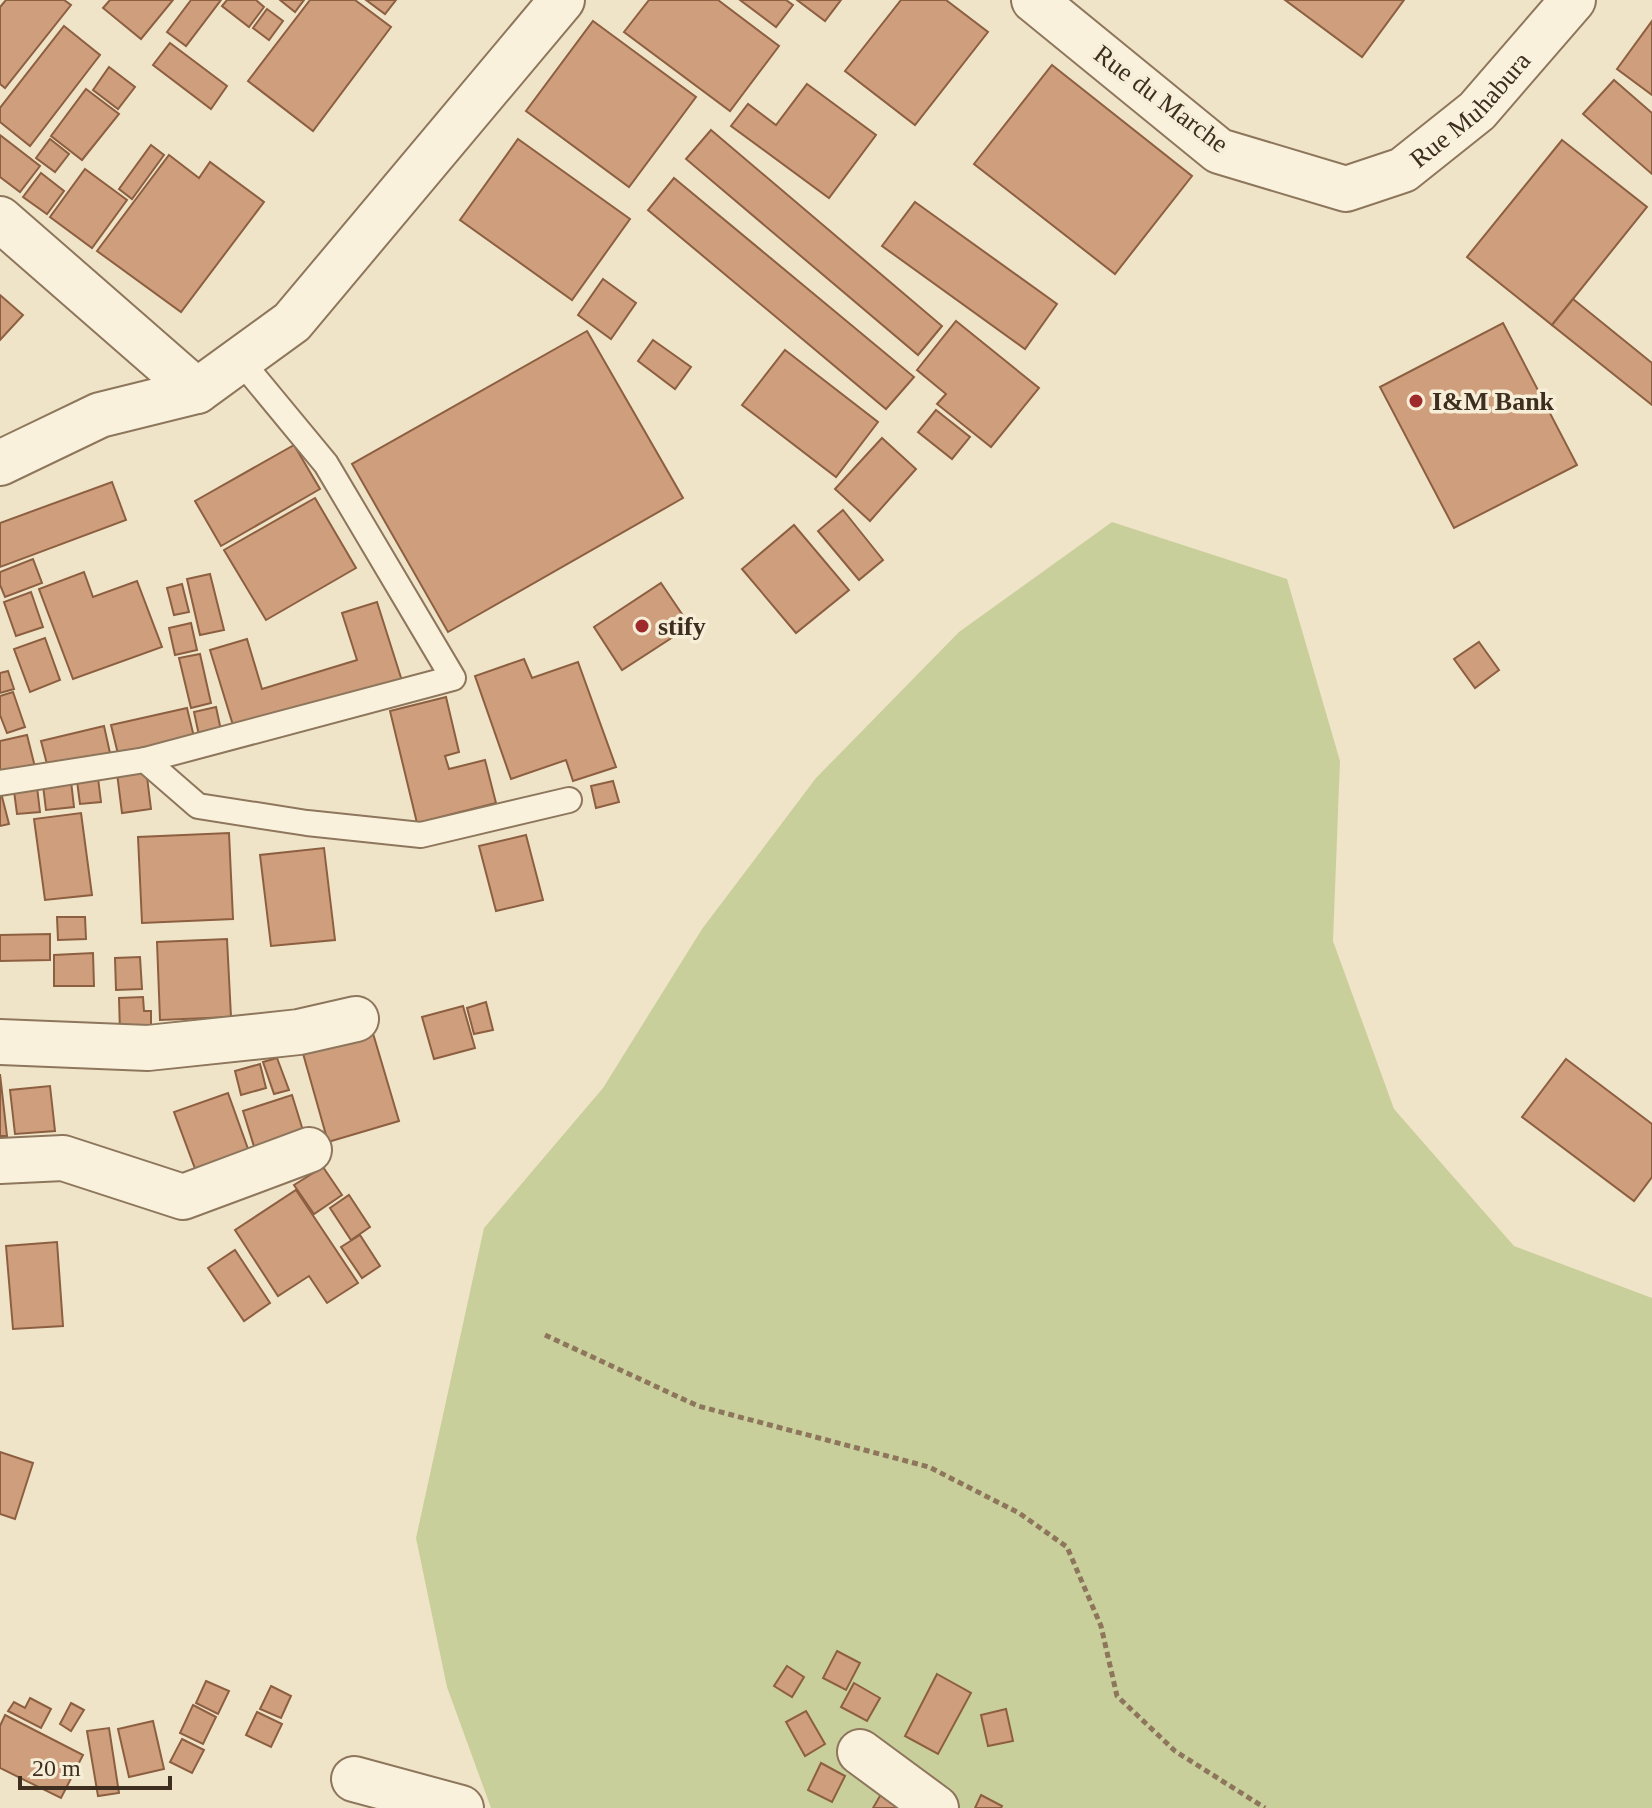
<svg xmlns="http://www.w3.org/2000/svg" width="1652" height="1808" font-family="Georgia,serif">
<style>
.green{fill:#c9cf9b}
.building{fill:#cf9f7d;stroke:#8d5f41;stroke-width:2}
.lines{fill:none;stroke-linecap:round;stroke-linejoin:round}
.service-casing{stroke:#8d765c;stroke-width:28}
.minor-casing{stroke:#8d765c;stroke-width:48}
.path{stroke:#8d765c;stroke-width:5;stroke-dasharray:6 4;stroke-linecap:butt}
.service{stroke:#faf1dc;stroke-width:24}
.minor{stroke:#faf1dc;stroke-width:44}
.poi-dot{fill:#9e2a2b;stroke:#f7eed8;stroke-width:3}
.labels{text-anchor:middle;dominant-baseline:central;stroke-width:7;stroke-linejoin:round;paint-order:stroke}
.street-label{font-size:26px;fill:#3d2e20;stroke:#f7eed8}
.poi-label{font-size:26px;font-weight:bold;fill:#3d2e20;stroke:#f7eed8;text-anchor:start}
</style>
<rect width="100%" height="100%" fill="#f0e4c8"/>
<polygon class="green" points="1112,522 1287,579 1340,761 1333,941 1394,1109 1514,1246 1652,1298 1652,1808 491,1808 447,1687 416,1538 484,1228 603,1088 702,929 816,778 959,632"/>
<g class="building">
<polygon points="6,0 64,0 71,5 5,88 0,84 0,7"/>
<polygon points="110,0 173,0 141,39 103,8"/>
<polygon points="191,0 221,0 186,46 167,32"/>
<polygon points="227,0 256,0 264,7 249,27 222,6"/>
<polygon points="280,0 304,0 295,12"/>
<polygon points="310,0 355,0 391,27 313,131 248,81"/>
<polygon points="366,0 396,0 385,14"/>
<polygon points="649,0 718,0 779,46 730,111 624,32"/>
<polygon points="740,0 786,0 793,5 776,27"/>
<polygon points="797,0 841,0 825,21"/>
<polygon points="901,0 946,0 988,32 915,125 845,71"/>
<polygon points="1285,0 1404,0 1362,57"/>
<polygon points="267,9 283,21 269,40 253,28"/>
<polygon points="593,21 696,97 629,187 526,111"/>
<polygon points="1652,21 1652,95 1617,69"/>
<polygon points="64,26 100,55 30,146 0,122 0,108"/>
<polygon points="170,43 227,86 211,109 153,65"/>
<polygon points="1052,65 1192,176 1115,274 974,164"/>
<polygon points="109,67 135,87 118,109 93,90"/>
<polygon points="1614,80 1652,113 1652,174 1583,114"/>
<polygon points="807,84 876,135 829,198 731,126 748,104 776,125"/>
<polygon points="86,89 119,114 82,160 51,136"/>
<polygon points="711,130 942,326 918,355 686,159"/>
<polygon points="0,135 40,166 20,192 0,177"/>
<polygon points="50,139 69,154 55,172 36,158"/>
<polygon points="518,139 630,219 572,300 460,220"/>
<polygon points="1562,140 1647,207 1552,325 1467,257"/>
<polygon points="151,145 164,155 132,199 119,189"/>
<polygon points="169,155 199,178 210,162 264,202 181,312 97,251"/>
<polygon points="85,169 127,200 92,248 50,217"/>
<polygon points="41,173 64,191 47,214 23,197"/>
<polygon points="674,178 914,377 886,409 648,210"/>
<polygon points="915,202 1057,304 1025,349 882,246"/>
<polygon points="603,279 636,303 611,339 578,315"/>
<polygon points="0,295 23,315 0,340"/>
<polygon points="1573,299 1652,363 1652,405 1552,325"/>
<polygon points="956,321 1039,388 991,447 937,404 946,394 917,370"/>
<polygon points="1503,323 1577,465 1454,528 1380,387"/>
<polygon points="587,331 683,498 448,632 352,464"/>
<polygon points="653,340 691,367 675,389 638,361"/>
<polygon points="785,350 878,422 836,477 742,405"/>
<polygon points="936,410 970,437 952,459 918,432"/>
<polygon points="882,438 916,469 870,521 835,489"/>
<polygon points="294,445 320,489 221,546 195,501"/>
<polygon points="112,482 126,520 0,567 0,523"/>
<polygon points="315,498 356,568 266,620 224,550"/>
<polygon points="843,510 883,560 859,580 818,531"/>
<polygon points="794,525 849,590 796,633 742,569"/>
<polygon points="33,559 42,583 5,597 0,585 0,572"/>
<polygon points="84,572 93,597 137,581 162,647 73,679 39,589"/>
<polygon points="210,574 224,630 200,635 187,579"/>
<polygon points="661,583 690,626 622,670 594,627"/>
<polygon points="182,584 189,612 174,615 167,588"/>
<polygon points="31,592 43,627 16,636 4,602"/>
<polygon points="377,602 403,684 236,735 210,650 247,639 262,689 357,660 342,613"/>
<polygon points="191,623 197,650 175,655 169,628"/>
<polygon points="45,638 60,680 30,692 14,649"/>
<polygon points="1479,642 1499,670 1475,688 1454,659"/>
<polygon points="200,654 211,703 191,708 179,658"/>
<polygon points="524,659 532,678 578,662 616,767 573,781 566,760 511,779 475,676"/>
<polygon points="8,671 14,689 0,693 0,673"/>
<polygon points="13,692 25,727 7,733 0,715 0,696"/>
<polygon points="446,697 459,752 445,756 449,769 485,760 496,803 417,823 390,711"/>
<polygon points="216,707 222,735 200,740 194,712"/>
<polygon points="187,708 194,737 118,754 111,725"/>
<polygon points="104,726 110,753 48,768 41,741"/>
<polygon points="27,735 35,767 0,775 0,741"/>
<polygon points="146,769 151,809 122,813 117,773"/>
<polygon points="98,778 101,802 80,804 77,781"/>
<polygon points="71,781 74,807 46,810 43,785"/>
<polygon points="613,781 619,802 596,808 591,786"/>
<polygon points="37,787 40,812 17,814 14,791"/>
<polygon points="0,789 9,824 0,826"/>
<polygon points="81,813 92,895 45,900 34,819"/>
<polygon points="229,833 233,919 142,923 138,837"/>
<polygon points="526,835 543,900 496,911 479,846"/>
<polygon points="324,848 335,940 271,946 260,855"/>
<polygon points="57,917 85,917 86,939 58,940"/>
<polygon points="50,934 50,960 0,961 0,935"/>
<polygon points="227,939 231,1017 160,1020 157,942"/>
<polygon points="93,953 94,986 54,986 54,955"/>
<polygon points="140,957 142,989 116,990 115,958"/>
<polygon points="143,997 144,1011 151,1011 151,1031 120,1032 119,998"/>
<polygon points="486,1002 493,1030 474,1034 467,1008"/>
<polygon points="463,1006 475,1048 434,1059 422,1017"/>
<polygon points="372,1030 399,1121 328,1142 302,1050"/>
<polygon points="277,1058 289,1090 274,1094 263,1062"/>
<polygon points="1566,1059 1652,1124 1652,1177 1634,1201 1522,1117"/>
<polygon points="260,1064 266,1088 241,1095 235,1071"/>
<polygon points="0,1074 7,1136 0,1136"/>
<polygon points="50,1086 55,1131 15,1134 10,1090"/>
<polygon points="228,1093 253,1163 200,1182 174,1112"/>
<polygon points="292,1095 305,1137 256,1153 243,1111"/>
<polygon points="323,1167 342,1195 314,1214 294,1185"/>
<polygon points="296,1190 358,1283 327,1303 309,1276 278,1296 235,1230"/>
<polygon points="349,1195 370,1227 351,1240 330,1208"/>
<polygon points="360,1235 380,1266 362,1278 341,1247"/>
<polygon points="57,1242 63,1326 13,1329 6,1246"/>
<polygon points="235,1250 270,1303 244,1321 208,1268"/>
<polygon points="0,1452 33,1463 15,1519 0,1514"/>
<polygon points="837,1651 860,1663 846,1690 823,1678"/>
<polygon points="787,1666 804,1677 792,1697 774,1686"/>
<polygon points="937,1674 971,1693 938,1754 905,1736"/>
<polygon points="206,1681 229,1691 218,1714 196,1703"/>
<polygon points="854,1683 880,1698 867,1721 841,1707"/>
<polygon points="271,1686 291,1696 281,1718 260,1709"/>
<polygon points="30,1698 51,1709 41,1728 8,1711 14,1702 25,1708"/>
<polygon points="71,1703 84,1710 71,1731 60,1724"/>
<polygon points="193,1705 216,1717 203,1744 180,1733"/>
<polygon points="1006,1709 1013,1741 988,1746 981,1715"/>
<polygon points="806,1711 825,1744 805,1756 786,1722"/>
<polygon points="257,1712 282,1724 271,1747 246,1735"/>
<polygon points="5,1715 83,1755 61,1798 0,1768 0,1726"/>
<polygon points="153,1721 164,1769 129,1777 118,1729"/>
<polygon points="109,1728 119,1793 98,1796 87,1731"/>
<polygon points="182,1739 204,1750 192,1773 170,1762"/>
<polygon points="821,1763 845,1776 832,1802 808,1790"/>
<polygon points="884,1789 919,1808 873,1808"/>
<polygon points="981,1795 1002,1806 1001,1808 975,1808"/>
</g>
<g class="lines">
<defs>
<g id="service">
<polyline points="145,760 453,678 326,464 240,360"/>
<polyline points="0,783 145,760 198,806 307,823 421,835 569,800"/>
</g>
<g id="minor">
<path id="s1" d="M1034 0 1219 151 1346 189 1403 170 1477 111 1573 0"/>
<polyline points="0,219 197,391"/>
<polyline points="0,463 100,415 197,391 292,322 562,0"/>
<polyline points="0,1042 148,1048 299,1032 356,1019"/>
<polyline points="0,1161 63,1158 183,1197 309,1150"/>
<polyline points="860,1752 936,1808"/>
<polyline points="354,1779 461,1808"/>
</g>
</defs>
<use href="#service" class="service-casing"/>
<use href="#minor" class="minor-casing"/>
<polyline class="path" points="545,1335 698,1406 929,1467 1019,1513 1067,1547 1101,1626 1117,1696 1175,1751 1265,1808"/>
<use href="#service" class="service"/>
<use href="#minor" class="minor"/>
</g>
<g class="poi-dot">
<circle cx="1416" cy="401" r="8"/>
<circle cx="642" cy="626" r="8"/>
</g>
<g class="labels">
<g class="street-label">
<text transform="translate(1161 99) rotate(37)">Rue du Marche</text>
<text stroke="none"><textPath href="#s1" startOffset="522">Rue Muhabura</textPath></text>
</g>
<g class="poi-label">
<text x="1432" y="401">I&amp;M Bank</text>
<text x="658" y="626">stify</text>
</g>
</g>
<path d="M20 1776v12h150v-12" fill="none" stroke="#3d2e20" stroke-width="4"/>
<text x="32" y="1776" font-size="24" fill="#3d2e20" stroke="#f7eed8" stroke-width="6" paint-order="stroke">20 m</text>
</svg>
